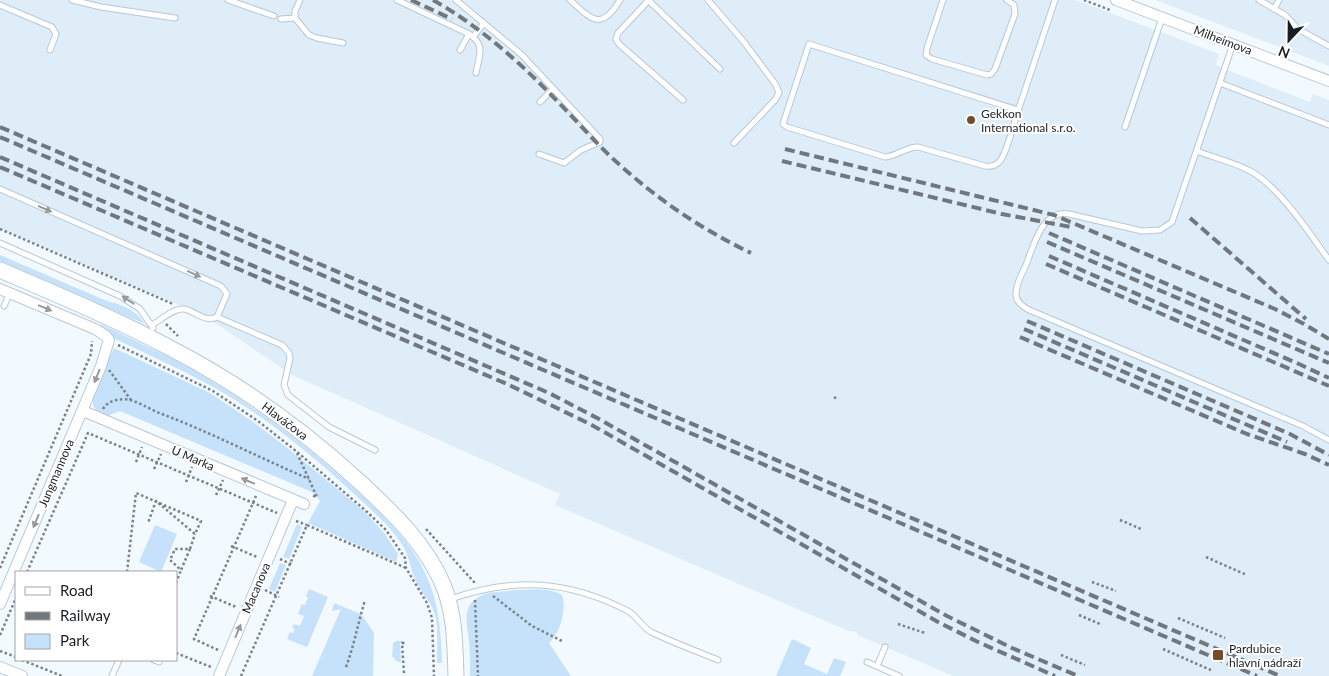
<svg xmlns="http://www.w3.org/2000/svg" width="1329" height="676" font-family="Lato,sans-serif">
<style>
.built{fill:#dfedf9}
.green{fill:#c5e2fa}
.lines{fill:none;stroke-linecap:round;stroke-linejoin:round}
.lane-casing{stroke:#b7c8d7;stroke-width:7}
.street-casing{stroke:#b7c8d7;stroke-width:12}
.primary-casing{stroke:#b7c8d7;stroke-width:17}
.path{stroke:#7a8187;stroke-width:2.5;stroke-dasharray:2.5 2.5;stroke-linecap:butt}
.lane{stroke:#fff;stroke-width:5}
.street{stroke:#fff;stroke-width:10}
.primary{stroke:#fff;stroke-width:15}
.rail{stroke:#71787d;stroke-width:4;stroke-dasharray:10 5;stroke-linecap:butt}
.oneway{fill:#979a9c}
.poi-dot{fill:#734d29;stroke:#fff;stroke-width:2}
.labels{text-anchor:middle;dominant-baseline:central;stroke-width:4;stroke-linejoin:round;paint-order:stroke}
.street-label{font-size:12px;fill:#181f24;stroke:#fff}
.poi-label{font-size:12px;fill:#181f24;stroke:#fff;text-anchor:start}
</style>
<rect width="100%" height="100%" fill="#f2f9ff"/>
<g class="built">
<polygon points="0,0 1076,0 1219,54 1216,65 1235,73 1310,102 1313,94 1329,100 1329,676 953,676 857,635 857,633 852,631 851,632 555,505 560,494 292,375 208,318 0,228"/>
<polygon points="1155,0 1329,0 1329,66 1282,48"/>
</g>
<g class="green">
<path d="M0 255 109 302C122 304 138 312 145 324L0 261Z"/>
<path d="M101 324C129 338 158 351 186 366 249 402 309 446 362 496 387 520 412 543 426 575 439 603 441 632 442 663H437C437 649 438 632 436 618 433 604 422 594 416 581 410 570 410 557 403 546 390 525 369 508 351 491 310 453 264 416 215 388 182 370 147 354 113 338L109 331 100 325Z"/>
<path d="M114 348 210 393 256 424 290 450 364 511 385 534 398 554 396 562 308 523 320 501 312 492 120 411 107 416C102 414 96 412 94 407 88 397 109 359 114 348Z"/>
<polygon points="297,524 302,527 289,559 283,557"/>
<polygon points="155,525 177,534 161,572 139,562"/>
<polygon points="280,563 286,565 275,592 269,589"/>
<polygon points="309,589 328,597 307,647 287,639 290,632 293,633 295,629 292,628 294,624 300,626 304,616 298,614 302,604 305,605 308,598 306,596"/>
<path d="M514 590C529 590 549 587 562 595 567 609 560 634 549 643L571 676H470C470 664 470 653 469 641 467 624 461 606 480 596 489 591 504 592 514 590Z"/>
<polygon points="334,603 361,614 374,633 373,676 312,676 341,609 332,611"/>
<polygon points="792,639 811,648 804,664 827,674 834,658 846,662 840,676 776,676"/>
<polygon points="396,641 405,641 400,642 401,663 396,661 392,656 393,643"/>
</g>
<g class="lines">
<defs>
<g id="lane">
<polyline points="72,0 101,7 175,18"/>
<polyline points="228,0 274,16"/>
<polyline points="300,0 295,11 295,18 309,35 317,38 343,43"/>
<polyline points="397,0 469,34 460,50"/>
<polyline points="456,0 522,55 600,139 600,142 581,150 564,163 539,154"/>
<path d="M570 0C591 19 601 32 620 0"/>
<polyline points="648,0 720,69"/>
<polyline points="649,0 618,33 616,39 619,44 683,100"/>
<polyline points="708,0 744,42 776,85 779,93 775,100 734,143"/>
<polyline points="943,0 927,48 926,55 932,59 987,75 991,74 995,69 1015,14 1014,5 1007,0"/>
<polyline points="1259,0 1285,15 1298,29 1329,46"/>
<polyline points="0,5 52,27 56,34 50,50"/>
<polyline points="1274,9 1279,0"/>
<polyline points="281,19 295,18"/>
<path d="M469 34C486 45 479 56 476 73"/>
<polyline points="473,37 484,23"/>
<path d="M1233 44 1172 222 1160 230 1142 231 1069 214C1042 209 1034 245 1026 265 1022 273 1016 284 1016 294 1016 301 1021 305 1027 309L1303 426 1329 440"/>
<polyline points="1220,83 1329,125"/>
<polyline points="540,102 553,89"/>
<path d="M1018 110 809 44 783 124 787 127 885 157C897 156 906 147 918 147L985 166C991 167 996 166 1000 161 1007 153 1014 122 1018 110L1020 105 1055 0"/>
<polyline points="1125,127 1162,18"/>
<path d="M1197 151C1215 158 1236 163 1252 172 1281 189 1309 233 1329 260"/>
<path d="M0 189 221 286 227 294 217 317C205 323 195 311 184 309 173 308 161 320 152 325"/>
<polyline points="0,243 120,296 140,309 153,328"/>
<polyline points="4,306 10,293"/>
<polyline points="217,317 282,345 289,353 290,358 284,385 288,395 329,427 375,450"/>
<path d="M451 599C514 577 568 580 628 611 637 616 642 627 651 632 672 642 696 651 718 660"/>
<polyline points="154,660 159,662"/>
<polyline points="867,662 899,676"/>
<polyline points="877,666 885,647"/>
<polyline points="112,676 119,660"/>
</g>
<g id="street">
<polyline points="1116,0 1329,81"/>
<polyline points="0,289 95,329 106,336 109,340 101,366 0,604"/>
<polyline points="83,411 304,504"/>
<polyline points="0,667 22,676"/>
<polyline points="219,676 293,500"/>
</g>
<path id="primary" d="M0 270C58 295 116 319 172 349 241 385 305 431 362 484 394 514 427 545 444 587 455 615 455 646 456 676"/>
</defs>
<use href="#lane" class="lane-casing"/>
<use href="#street" class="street-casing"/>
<use href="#primary" class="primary-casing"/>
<g class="path">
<polyline points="1084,0 1110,10"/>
<polyline points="0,229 173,304"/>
<polyline points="166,324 178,336"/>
<polyline points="118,345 213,391 258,421 296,451 365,510 386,530 405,558 406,568 427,603 432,618 434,676"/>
<polyline points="109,370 131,400"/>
<polyline points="834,397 837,399"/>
<path d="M103 409C108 400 121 398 130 400 141 403 151 410 162 414 212 433 260 458 309 479"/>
<polyline points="297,453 317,497 311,495"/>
<polyline points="136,462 142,447"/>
<polyline points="154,469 161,454"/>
<polyline points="186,482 192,467"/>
<polyline points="216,495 223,480"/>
<polyline points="1120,520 1141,529"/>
<polyline points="296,521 307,525"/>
<polyline points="426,529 474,582 475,585"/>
<polyline points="231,546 257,557"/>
<polyline points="190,549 181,570 170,560 175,549 190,549 195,534"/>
<polyline points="1206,557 1247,575"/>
<polyline points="280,559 293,565"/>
<polyline points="0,568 91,354 92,341"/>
<polyline points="27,572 88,433 277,513"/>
<polyline points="127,572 136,493 201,521 195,534 156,501 148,523"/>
<polyline points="1092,582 1116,591"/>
<polyline points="176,583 181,570"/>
<polyline points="265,590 279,597"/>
<polyline points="210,596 236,607"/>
<polyline points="493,596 532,626 564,642"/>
<polyline points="475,600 478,676"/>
<polyline points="1079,615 1102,625"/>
<polyline points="1178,618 1225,638"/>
<polyline points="898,624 925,633"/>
<polyline points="0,635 16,598"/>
<polyline points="1163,649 1211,670"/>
<polyline points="218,650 194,639 256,496"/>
<polyline points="0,651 16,657"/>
<polyline points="176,653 211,667"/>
<polyline points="1061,655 1085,665"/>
<polyline points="22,660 62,676"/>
<path d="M346 667C354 646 358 623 365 600"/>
<polyline points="404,673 402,643 405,643"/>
<polyline points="241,676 307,525 406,568"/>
</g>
<use href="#lane" class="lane"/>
<use href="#street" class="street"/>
<use href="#primary" class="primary"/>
<g class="rail">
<polyline points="411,0 452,19"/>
<path d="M433 0C479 26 520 62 557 101 578 122 598 146 621 166 660 201 703 230 751 253"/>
<polyline points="0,127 1280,676"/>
<polyline points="0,137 1257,676"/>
<polyline points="785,149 1054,215 1275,309 1304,324 1329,339"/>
<polyline points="0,157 549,393 599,419 947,616 1012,648 1078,676"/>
<polyline points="782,161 1002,214 1071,227"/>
<polyline points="0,167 507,384 590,424 940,623 978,642 1055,676"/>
<polyline points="1190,218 1306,319"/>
<polyline points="1049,233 1329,354"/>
<polyline points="1047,242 1329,363"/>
<polyline points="1049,256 1299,364 1329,378"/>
<polyline points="1046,264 1329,386"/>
<polyline points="1027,321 1290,434 1329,455"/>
<polyline points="1024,329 1287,442"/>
<polyline points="1020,337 1247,434 1305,454 1329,465"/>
</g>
</g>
<defs><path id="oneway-solid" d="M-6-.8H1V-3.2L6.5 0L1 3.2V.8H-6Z" transform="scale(1.25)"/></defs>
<g class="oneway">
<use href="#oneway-solid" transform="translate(45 209) rotate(24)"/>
<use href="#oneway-solid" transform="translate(194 274) rotate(24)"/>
<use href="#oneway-solid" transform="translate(128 300) rotate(-147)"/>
<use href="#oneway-solid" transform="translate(45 308) rotate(23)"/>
<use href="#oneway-solid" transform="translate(97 376) rotate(112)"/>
<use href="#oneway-solid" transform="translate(248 481) rotate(-157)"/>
<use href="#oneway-solid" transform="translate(36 521) rotate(113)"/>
<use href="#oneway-solid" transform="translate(238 631) rotate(-67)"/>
</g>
<g class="poi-dot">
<circle cx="971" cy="120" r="5"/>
<rect x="1212" y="649" width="12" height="12" rx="2.5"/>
</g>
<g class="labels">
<g class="street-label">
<text transform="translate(1223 40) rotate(21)">Milheimova</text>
<text transform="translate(285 421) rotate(37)">Hlaváčova</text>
<text transform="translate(193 458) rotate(23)">U Marka</text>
<text transform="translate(56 473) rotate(-67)">Jungmannova</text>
<text transform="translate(256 588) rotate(-67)">Macanova</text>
</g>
<g class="poi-label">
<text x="981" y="113">Gekkon<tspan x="981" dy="14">International s.r.o.</tspan></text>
<text x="1229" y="648">Pardubice<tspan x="1229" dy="14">hlavní nádraží</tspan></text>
</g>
</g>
<rect x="15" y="571" width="162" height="90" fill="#ffffff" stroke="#a3a5a7"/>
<rect x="25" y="587" width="25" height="8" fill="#ffffff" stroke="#a3a5a7"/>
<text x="60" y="596" font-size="15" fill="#181f24">Road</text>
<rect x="25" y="612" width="25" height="8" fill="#71787d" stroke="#a3a5a7"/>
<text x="60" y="621" font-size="15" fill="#181f24">Railway</text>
<rect x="25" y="634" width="25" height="15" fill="#c5e2fa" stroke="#a3a5a7"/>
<text x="60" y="646" font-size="15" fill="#181f24">Park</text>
<g transform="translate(1289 40) rotate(202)" stroke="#ffffff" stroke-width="4" paint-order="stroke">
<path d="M0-4L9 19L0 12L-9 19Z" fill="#181f24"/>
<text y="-8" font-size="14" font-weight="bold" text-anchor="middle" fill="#181f24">N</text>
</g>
</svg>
